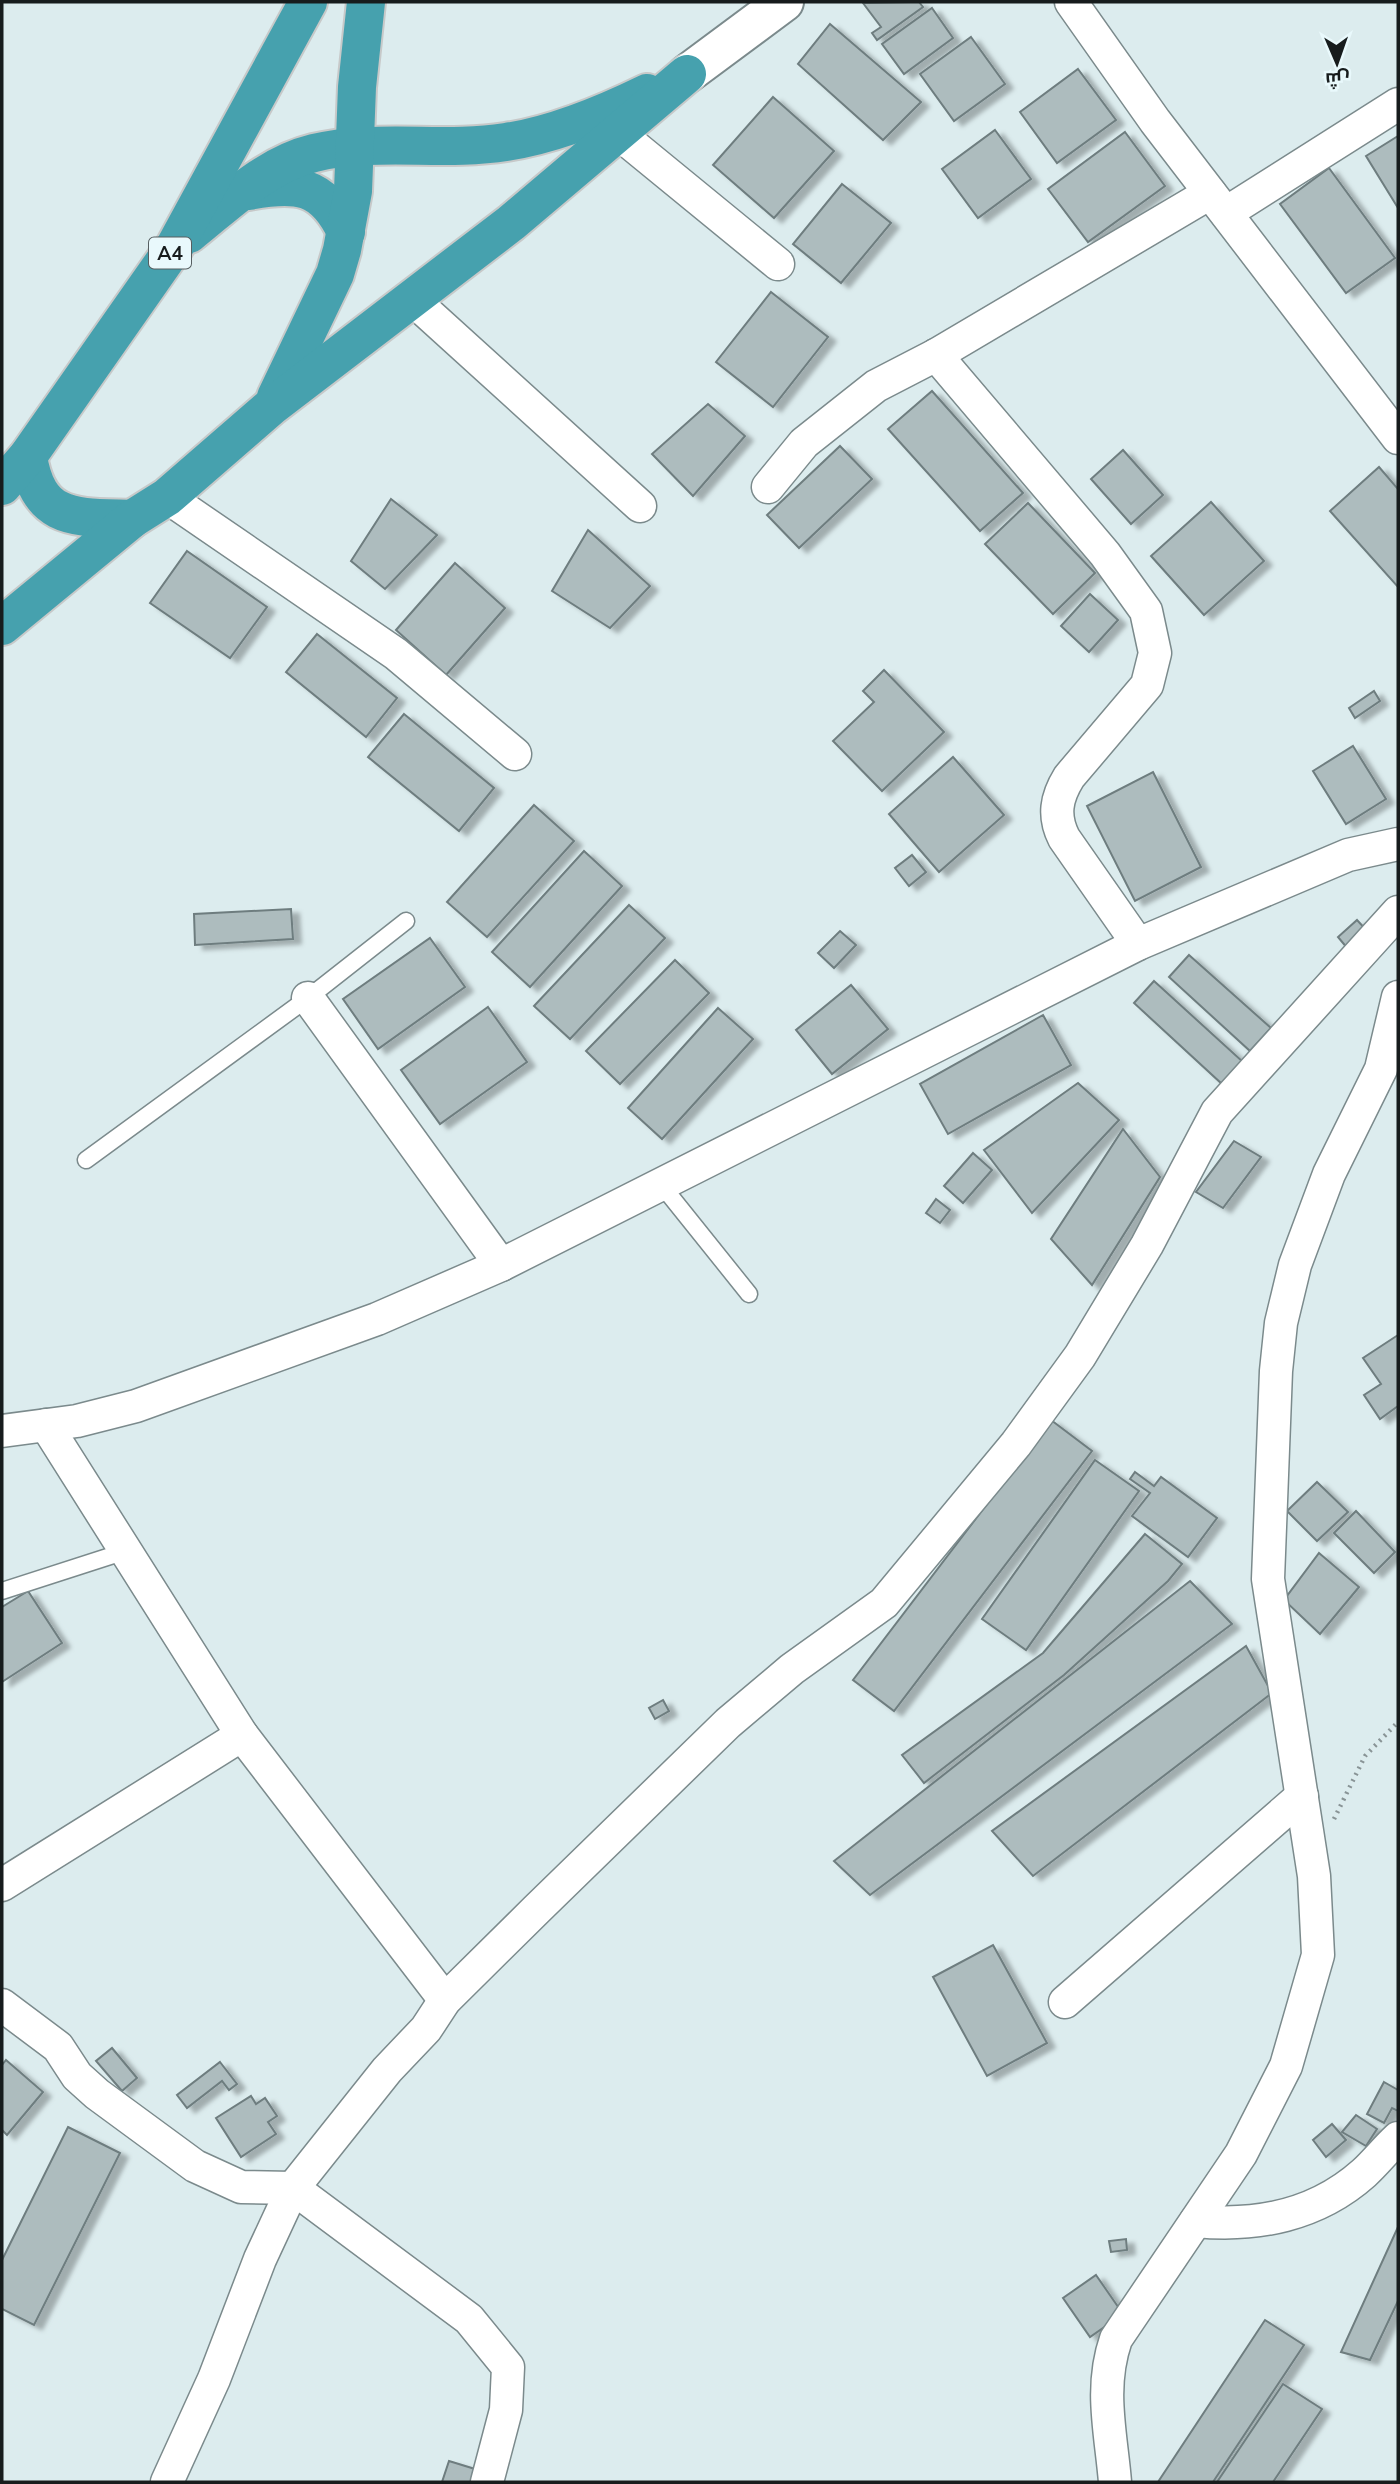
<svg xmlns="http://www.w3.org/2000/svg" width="1400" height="2484" font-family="Mulish,Cairo,sans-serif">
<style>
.building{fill:#adbcbe;stroke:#6e7d7f;stroke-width:2;filter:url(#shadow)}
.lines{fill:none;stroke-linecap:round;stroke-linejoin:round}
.lane-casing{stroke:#7b8a8c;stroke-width:19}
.street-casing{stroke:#7b8a8c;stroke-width:35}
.secondary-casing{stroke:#7b8a8c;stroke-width:42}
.highway-casing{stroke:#c7c9c9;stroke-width:42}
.path{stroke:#899496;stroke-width:4.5;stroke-dasharray:2 5;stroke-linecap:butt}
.lane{stroke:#fff;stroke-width:16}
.street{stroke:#fff;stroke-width:32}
.secondary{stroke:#fff;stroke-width:38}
.highway{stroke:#46a1ae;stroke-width:38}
.labels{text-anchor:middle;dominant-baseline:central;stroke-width:7;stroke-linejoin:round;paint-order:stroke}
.shield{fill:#e9f9fc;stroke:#565e60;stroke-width:2}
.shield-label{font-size:19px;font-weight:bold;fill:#171c1d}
</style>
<defs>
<filter id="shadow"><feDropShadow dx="8" dy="4.5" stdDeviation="2" flood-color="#0004"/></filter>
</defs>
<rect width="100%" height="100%" fill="#dcecee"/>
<g class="building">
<polygon points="911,2 919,2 923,7 877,40 872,33 881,27 863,3"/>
<polygon points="932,8 953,38 904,74 882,44"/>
<polygon points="830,24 921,102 883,140 798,64"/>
<polygon points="971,37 1005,84 954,121 920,74"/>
<polygon points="1078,69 1116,120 1057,163 1020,112"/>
<polygon points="773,97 834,151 774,218 713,165"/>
<polygon points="995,130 1031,179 978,218 942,169"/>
<polygon points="1125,132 1165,186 1088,242 1048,189"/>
<polygon points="1398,136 1398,208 1366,156"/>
<polygon points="1329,168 1395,258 1346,293 1280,204"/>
<polygon points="842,184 891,223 841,283 793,244"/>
<polygon points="771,292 828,337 773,407 716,362"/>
<polygon points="932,391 1023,493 980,531 888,429"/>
<polygon points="708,404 745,436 693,496 652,454"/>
<polygon points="840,446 872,479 799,548 767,515"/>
<polygon points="1123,450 1163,495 1131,524 1091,479"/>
<polygon points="1379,467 1398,489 1398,587 1330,511"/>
<polygon points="391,499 437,535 385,589 351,561"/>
<polygon points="1211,502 1264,561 1204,615 1151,556"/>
<polygon points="1028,503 1095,573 1053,614 985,544"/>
<polygon points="588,530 650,586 610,628 552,591"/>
<polygon points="187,551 267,607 230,658 150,603"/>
<polygon points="455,563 505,608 446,675 396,630"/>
<polygon points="1090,594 1118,620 1089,652 1061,626"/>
<polygon points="317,634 397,698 366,737 286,672"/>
<polygon points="884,670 944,732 882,791 833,741 874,702 863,691"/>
<polygon points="1374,691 1380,701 1355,718 1349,708"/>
<polygon points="404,714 494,788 459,831 368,757"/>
<polygon points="1353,746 1386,799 1346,824 1313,771"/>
<polygon points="953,757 1004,815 939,872 889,814"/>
<polygon points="1153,772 1201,867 1135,901 1087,806"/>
<polygon points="534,805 574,841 487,937 447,902"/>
<polygon points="584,851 622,886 530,987 492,952"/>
<polygon points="912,855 926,872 909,886 895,868"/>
<polygon points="629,905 665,938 570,1039 534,1006"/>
<polygon points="291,909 293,939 195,945 194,914"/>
<polygon points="1357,920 1368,932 1348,949 1338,937"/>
<polygon points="840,931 856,945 834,968 818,953"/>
<polygon points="430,938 465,987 378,1049 343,999"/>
<polygon points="1189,955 1271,1028 1250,1051 1169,977"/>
<polygon points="675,960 709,993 620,1084 586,1051"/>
<polygon points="1154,981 1243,1062 1222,1084 1134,1003"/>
<polygon points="851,985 888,1029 832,1074 796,1030"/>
<polygon points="488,1007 527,1062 440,1124 401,1070"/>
<polygon points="718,1008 753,1039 662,1139 628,1108"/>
<polygon points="1043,1015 1071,1065 948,1134 920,1084"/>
<polygon points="1078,1083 1119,1120 1032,1213 984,1150"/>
<polygon points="1123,1129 1160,1177 1092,1285 1051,1239"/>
<polygon points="1234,1141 1261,1157 1223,1208 1196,1192"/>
<polygon points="973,1153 992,1170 963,1203 944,1186"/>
<polygon points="936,1199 950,1210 940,1223 926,1213"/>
<polygon points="1398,1335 1398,1406 1380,1419 1364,1395 1381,1384 1363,1358"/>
<polygon points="1051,1420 1092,1451 894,1711 853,1680"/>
<polygon points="1095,1460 1139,1491 1026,1650 982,1619"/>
<polygon points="1135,1472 1154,1486 1161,1477 1217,1518 1188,1557 1132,1516 1150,1493 1130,1479"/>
<polygon points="1317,1482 1348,1512 1317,1541 1287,1511"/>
<polygon points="1356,1511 1395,1552 1374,1573 1334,1533"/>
<polygon points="1145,1534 1182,1564 1168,1581 1064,1675 924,1783 902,1755 1043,1653"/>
<polygon points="1319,1553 1359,1587 1320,1634 1284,1600"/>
<polygon points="1190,1581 1232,1624 870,1895 834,1861"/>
<polygon points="28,1591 62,1643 2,1682 2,1607"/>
<polygon points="1246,1646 1272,1693 1033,1876 992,1831"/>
<polygon points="663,1700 669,1711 655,1719 649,1708"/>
<polygon points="993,1945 1047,2043 987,2076 933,1977"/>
<polygon points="112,2048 137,2078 122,2091 96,2061"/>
<polygon points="6,2060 43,2092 7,2135 2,2130 2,2065"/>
<polygon points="220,2062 237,2084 229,2090 222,2081 187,2108 177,2095"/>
<polygon points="1384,2082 1398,2090 1398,2111 1392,2108 1384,2123 1367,2114"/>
<polygon points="251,2096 256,2104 265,2098 277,2116 268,2122 276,2134 241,2157 216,2118"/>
<polygon points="1356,2115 1377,2129 1366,2146 1342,2132"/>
<polygon points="1332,2124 1346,2140 1326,2157 1313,2140"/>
<polygon points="68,2127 120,2153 34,2325 2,2309 2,2260"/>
<polygon points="1398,2227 1398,2301 1370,2360 1341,2352"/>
<polygon points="1126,2239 1127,2250 1111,2252 1109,2241"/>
<polygon points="1096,2275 1123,2314 1090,2337 1063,2298"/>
<polygon points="1265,2320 1304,2345 1213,2482 1158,2482"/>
<polygon points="1283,2384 1322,2409 1273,2482 1217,2482"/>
<polygon points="449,2461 475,2469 471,2482 442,2482"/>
</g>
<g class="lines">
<defs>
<g id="lane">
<polyline points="86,1160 308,998 406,921"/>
<polyline points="660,1183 749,1294"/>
<polyline points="2,1591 126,1551"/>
</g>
<g id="street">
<polyline points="1071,2 1155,121 1398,438"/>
<polyline points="618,133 778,264"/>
<polyline points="1226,213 1398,104"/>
<polyline points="412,299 640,506"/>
<path d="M936 355 1105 554 1146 611 1155 653 1147 685 1069 777C1056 798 1053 816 1064 838L1138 944"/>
<polyline points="768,487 804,443 876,386 936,355 1210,193"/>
<polyline points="167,497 396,654 515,754"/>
<polyline points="308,998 501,1265"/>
<polyline points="46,1425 242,1735 445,2000"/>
<polyline points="2,1431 77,1421 136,1406 377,1319 501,1265 1138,944 1348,855 1398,844"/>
<polyline points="2,1885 242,1735"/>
<polyline points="1065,2002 1302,1796"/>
<polyline points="2,2005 58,2047 77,2076 97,2094 195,2166 241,2187 293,2188 469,2319 508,2367 506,2410 487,2482"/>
<path d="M1196 2221C1257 2227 1317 2215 1364 2173 1376 2162 1386 2149 1398 2138"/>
<polyline points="167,2482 214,2379 260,2259 293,2188 387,2070 426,2029 445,2000 536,1910 728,1723 792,1669 884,1603 1016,1444 1080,1356 1147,1245 1217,1112 1398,912"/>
<path d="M1115 2482C1111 2433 1099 2388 1116 2339L1241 2154 1286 2066 1318 1955 1314 1876 1268 1579 1276 1371 1281 1323 1295 1265 1329 1174 1381 1069 1398 997"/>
</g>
<polyline id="secondary" points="687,74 784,2"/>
<g id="highway">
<path d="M248 191C297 182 323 184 346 232"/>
<path d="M189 234C227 204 265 165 314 153 376 138 443 152 506 142 554 135 604 114 647 93"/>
<polyline points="276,397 335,274 342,250 353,191 357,87 366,2"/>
<path d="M28 456C38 522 76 517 132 519"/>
<polyline points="2,486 28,456 175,246 308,2"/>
<polyline points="2,626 132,519 167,497 272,406 511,223 687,74"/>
</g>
</defs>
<use href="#lane" class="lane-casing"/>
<use href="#street" class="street-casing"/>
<use href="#secondary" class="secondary-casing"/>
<use href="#highway" class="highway-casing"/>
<polyline class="path" points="1334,1819 1365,1756 1398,1722"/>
<use href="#lane" class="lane"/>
<use href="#street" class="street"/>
<use href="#secondary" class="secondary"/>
<use href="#highway" class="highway"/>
</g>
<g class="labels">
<rect class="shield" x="149" y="237.5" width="42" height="31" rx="5"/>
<g class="shield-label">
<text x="170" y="253">A4</text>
</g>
</g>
<rect width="1400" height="2484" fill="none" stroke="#171c1d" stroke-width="7"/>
<g transform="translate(1337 63) rotate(178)" stroke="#e9f9fc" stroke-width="5" paint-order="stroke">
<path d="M0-5L12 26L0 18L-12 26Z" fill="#171c1d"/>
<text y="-10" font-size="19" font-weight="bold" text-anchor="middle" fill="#171c1d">ش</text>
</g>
</svg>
